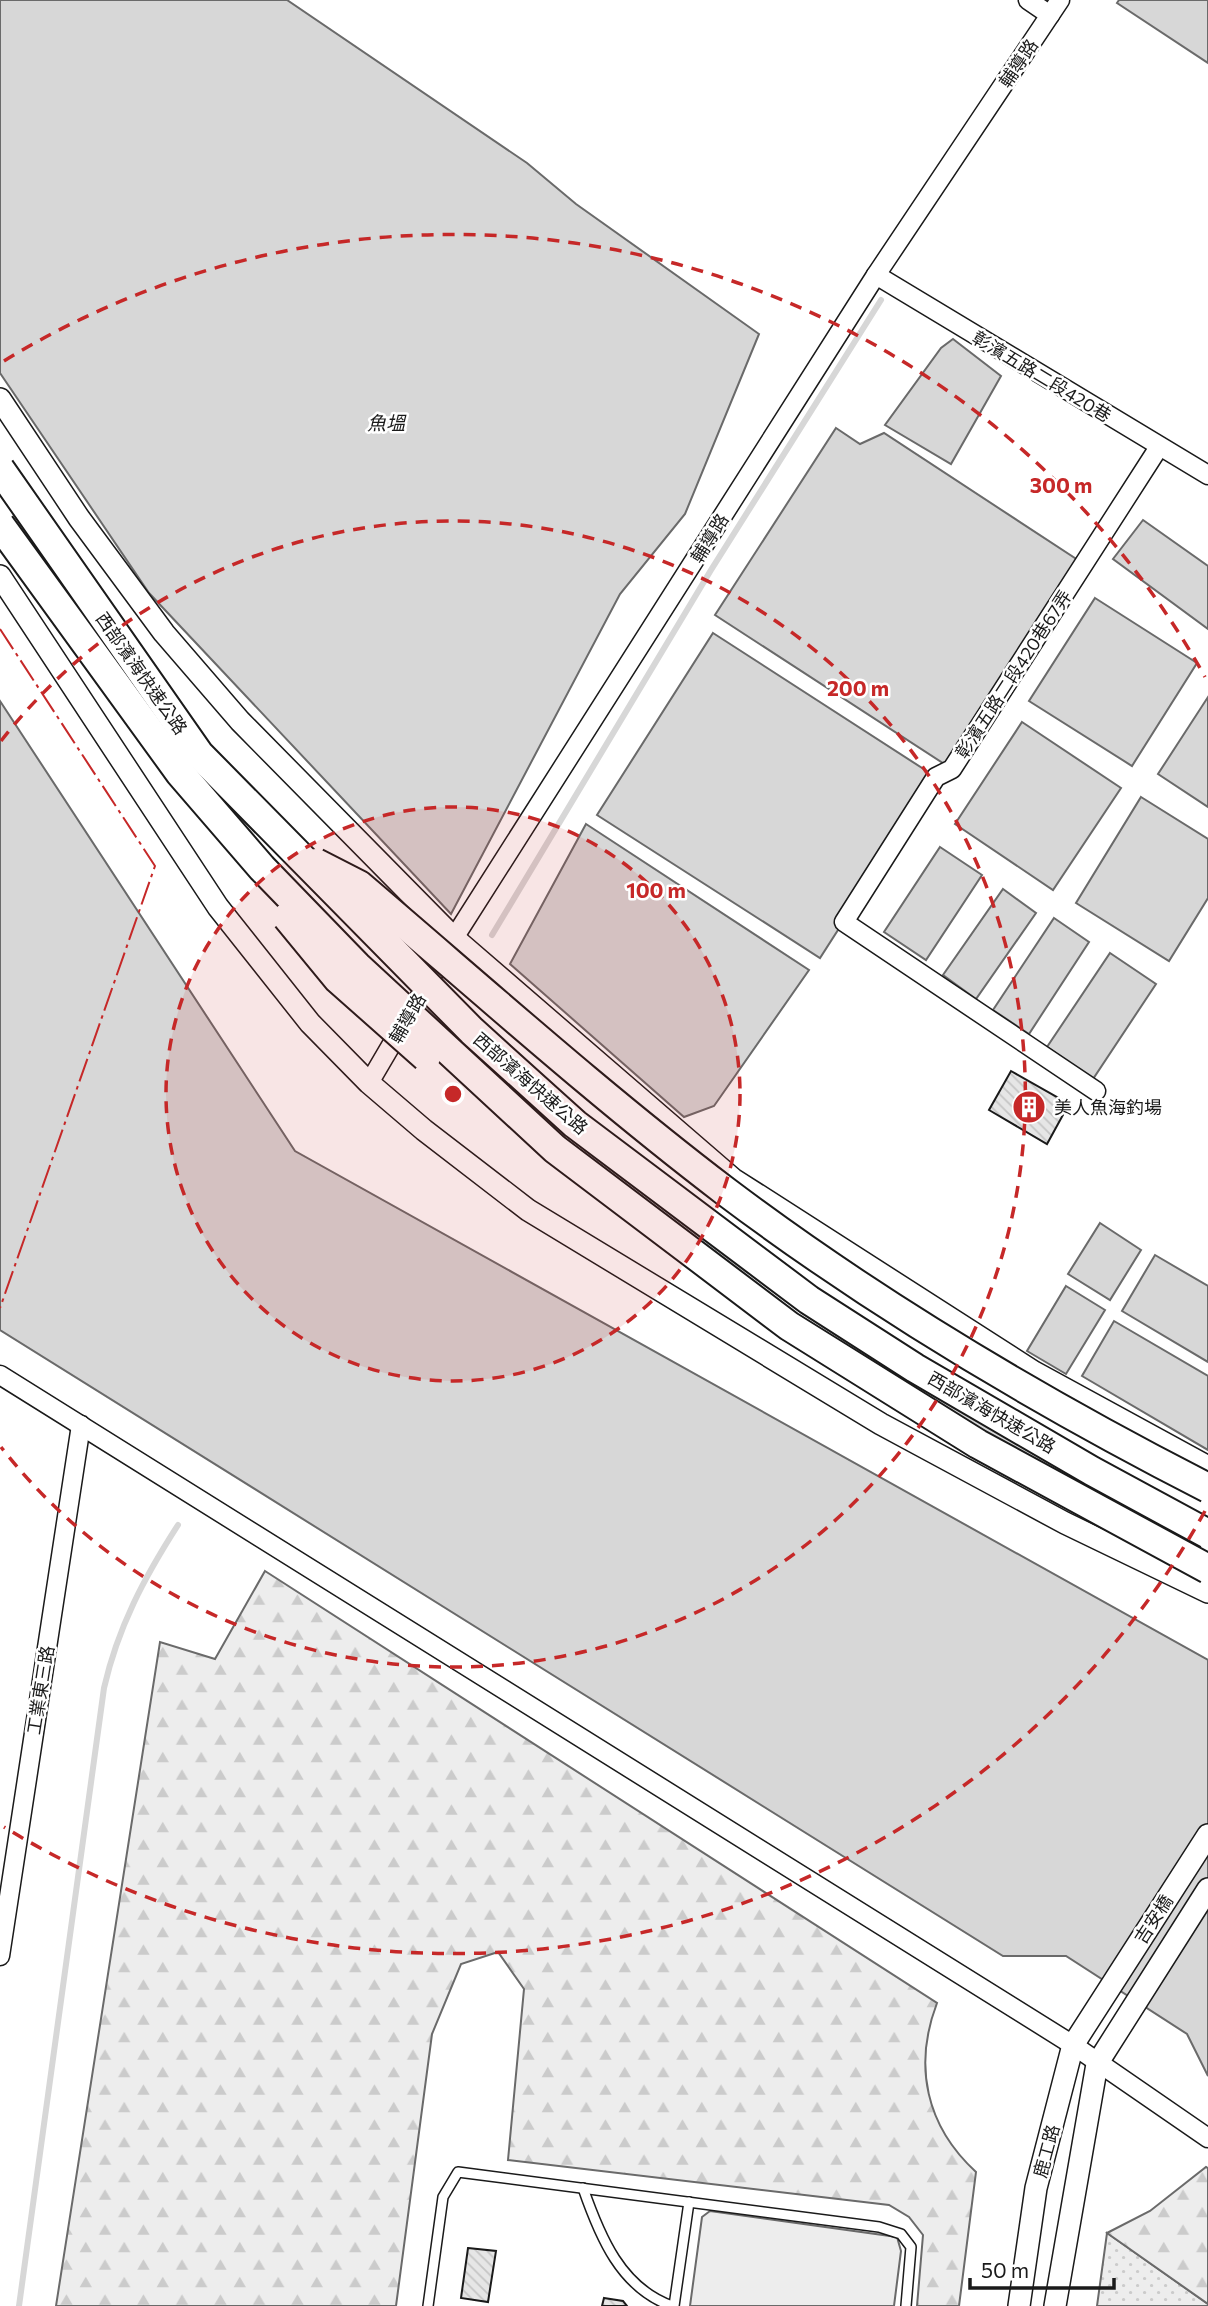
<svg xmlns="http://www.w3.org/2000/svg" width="1208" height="2306" font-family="Commissioner,'Noto Sans TC',sans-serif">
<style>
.grass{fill:url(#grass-dots);stroke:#6a6a6a;stroke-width:2}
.forest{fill:url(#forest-firs);stroke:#6a6a6a;stroke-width:2}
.built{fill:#ededed;stroke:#6a6a6a;stroke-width:2}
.water{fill:#d7d7d7;stroke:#6a6a6a;stroke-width:2}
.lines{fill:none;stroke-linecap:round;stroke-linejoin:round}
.stream{stroke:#d7d7d7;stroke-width:6}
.building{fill:url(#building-back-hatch);stroke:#1a1a1a;stroke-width:2}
.service-casing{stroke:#1a1a1a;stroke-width:12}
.minor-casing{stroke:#1a1a1a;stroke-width:21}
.tertiary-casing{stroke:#1a1a1a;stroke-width:24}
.service{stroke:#fff;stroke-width:9}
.minor{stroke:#fff;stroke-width:18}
.tertiary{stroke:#fff;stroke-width:21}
.trunk-bridge-casing{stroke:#1a1a1a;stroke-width:32;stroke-linecap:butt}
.trunk-bridge{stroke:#fff;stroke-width:28}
.power{stroke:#c62828;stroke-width:2;stroke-dasharray:24 5 3.5 5;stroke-linecap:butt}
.ring{fill:none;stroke:#c62828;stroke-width:3.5;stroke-dasharray:12 9}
.labels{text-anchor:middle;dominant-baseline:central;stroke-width:5;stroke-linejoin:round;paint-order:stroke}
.street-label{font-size:18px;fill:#1a1a1a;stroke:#fff}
.poi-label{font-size:18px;fill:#1a1a1a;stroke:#fff;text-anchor:start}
.water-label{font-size:19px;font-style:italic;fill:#1a1a1a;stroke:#fff}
.centre{fill:#c62828;stroke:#fff;stroke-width:3.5}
.ring-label{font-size:21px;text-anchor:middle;font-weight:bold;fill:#c62828;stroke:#fff;stroke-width:5;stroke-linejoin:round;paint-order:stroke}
</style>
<defs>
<pattern id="grass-dots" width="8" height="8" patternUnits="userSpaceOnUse" patternTransform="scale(1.75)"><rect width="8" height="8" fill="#ededed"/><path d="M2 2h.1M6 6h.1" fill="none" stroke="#cbcbcb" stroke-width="1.8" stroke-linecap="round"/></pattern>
<pattern id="forest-firs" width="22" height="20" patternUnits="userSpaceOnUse" patternTransform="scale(1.75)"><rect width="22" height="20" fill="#ededed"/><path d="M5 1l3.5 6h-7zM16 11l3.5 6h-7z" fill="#cbcbcb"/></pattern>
<pattern id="building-back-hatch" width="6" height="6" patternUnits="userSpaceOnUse" patternTransform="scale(1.75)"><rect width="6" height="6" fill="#e6e6e6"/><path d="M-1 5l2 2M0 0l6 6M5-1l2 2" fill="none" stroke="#c5c5c5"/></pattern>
</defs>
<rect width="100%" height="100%" fill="#fff"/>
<polygon class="grass" points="1107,2233 1208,2304 1208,2306 1097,2306"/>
<g class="forest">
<path d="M265 1571 937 2003C913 2066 926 2126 976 2172L959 2306H917L923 2235 909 2217 889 2205 508 2160 524 1989 498 1952 461 1964 432 2034 396 2306H56L160 1642 215 1659Z"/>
<polygon points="1206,2167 1208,2168 1208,2304 1107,2233 1150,2211"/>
</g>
<polygon class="built" points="710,2211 897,2237 901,2251 894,2306 690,2306 702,2217"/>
<g class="water">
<polygon points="0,0 287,0 527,163 576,204 759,334 685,514 620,594 451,914 149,593 0,373"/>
<polygon points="1119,0 1208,0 1208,63 1117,3"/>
<polygon points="953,339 1001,376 951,464 885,425 941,348"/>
<polygon points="836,428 860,444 884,433 1084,564 952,769 715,615"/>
<polygon points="1143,520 1208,566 1208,629 1113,559"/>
<polygon points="1095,598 1197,663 1132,766 1029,701"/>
<polygon points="713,633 936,777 820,958 597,815"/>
<polygon points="1208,697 1208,807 1158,774"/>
<polygon points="0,701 295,1151 1208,1660 1208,2076 1187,2034 1066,1956 1003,1956 0,1330"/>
<polygon points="1022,722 1121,788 1053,890 955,824"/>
<polygon points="1141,797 1208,839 1208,898 1169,961 1076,903"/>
<polygon points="586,824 809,970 714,1106 684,1117 510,964"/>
<polygon points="940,847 982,875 926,960 884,932"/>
<polygon points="1003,889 1036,913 976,999 943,975"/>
<polygon points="1054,918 1089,942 1029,1034 993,1010"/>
<polygon points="1110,953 1156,984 1093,1079 1047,1047"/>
<polygon points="1100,1223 1141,1250 1110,1300 1068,1274"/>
<polygon points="1155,1255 1208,1286 1208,1362 1122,1311"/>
<polygon points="1066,1286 1105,1310 1066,1374 1027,1351"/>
<polygon points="1114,1321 1208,1376 1208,1450 1082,1376"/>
</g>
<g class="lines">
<g class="stream">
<polyline points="492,935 711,570 881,300"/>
<polyline points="586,1149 628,1187 748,1271"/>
<polyline points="843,1338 901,1379 1068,1477"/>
<path d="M19 2306 104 1688C118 1627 144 1578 178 1525"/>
</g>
</g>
<g class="building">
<polygon points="1011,1071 1069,1104 1047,1144 989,1110"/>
<polygon points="468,2248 496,2251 488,2302 461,2298"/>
<polygon points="604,2298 623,2301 627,2306 602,2306"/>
</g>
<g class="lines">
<defs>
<g id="service">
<path d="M583 2188C600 2237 621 2288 672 2306"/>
<polyline points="428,2306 443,2197 458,2172 879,2227 901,2234 911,2247 906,2306"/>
<polyline points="674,2306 689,2202"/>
</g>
<g id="minor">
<polyline points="1028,0 1050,15"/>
<polyline points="876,275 1208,475"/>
<polyline points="369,1083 454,938 876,275 1060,0"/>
<polyline points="1096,1091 844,922 936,777 952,769 1159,447"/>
<polyline points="0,1375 1073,2045 1208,2138"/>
<polyline points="0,1956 81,1425"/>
</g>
<g id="tertiary">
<polyline points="0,399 79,518 164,633 240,721 454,938 733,1179 1034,1372 1208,1467"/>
<polyline points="0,576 218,907 310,1023 369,1083 424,1130 528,1210 881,1424 1065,1523 1208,1592"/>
<polyline points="1019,2306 1036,2188 1073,2045 1208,1835"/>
<polyline points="1055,2306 1097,2064 1208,1889"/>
</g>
</defs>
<use href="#service" class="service-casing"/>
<use href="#minor" class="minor-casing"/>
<use href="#tertiary" class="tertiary-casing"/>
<use href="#service" class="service"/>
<use href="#minor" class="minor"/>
<use href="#tertiary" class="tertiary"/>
<defs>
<g id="trunk-bridge">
<polyline points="0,469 199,754 472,1031 575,1124 809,1300 915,1368 1092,1471 1208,1534"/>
<polyline points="0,525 180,773 262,868 357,966 555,1149 789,1326 978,1444 1208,1569"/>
<path d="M316 863 359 885C480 988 599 1095 725 1191 876 1305 1040 1402 1208 1488"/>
<polyline points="287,917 338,979 426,1057"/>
</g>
</defs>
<use href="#trunk-bridge" class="trunk-bridge-casing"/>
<use href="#trunk-bridge" class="trunk-bridge"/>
<polyline class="power" points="0,629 155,866 0,1308"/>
</g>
<circle cx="453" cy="1094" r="287" fill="#c62828" fill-opacity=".12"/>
<g class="ring">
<circle cx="453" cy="1094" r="287"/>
<path d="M1 741A573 573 0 1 1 1 1447"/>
<path d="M1205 1511A860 860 0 0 1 4 1827M4 361A860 860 0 0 1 1205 677"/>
</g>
<defs>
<symbol id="building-disc" viewBox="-11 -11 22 22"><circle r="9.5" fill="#c62828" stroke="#fff"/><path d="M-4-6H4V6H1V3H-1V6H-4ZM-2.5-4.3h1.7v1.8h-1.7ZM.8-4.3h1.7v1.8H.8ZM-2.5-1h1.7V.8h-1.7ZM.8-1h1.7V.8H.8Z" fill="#fff"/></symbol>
</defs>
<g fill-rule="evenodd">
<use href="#building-disc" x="1010" y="1088" width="38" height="38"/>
</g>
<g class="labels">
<g class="street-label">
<text transform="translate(1018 63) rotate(-56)">輔導路</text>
<text transform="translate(1042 376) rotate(31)">彰濱五路二段420巷</text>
<text transform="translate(709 538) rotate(-58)">輔導路</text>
<text transform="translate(142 673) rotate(55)">西部濱海快速公路</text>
<text transform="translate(1013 674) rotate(-57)">彰濱五路二段420巷67弄</text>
<text transform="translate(407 1018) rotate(-60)">輔導路</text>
<text transform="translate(531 1083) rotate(41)">西部濱海快速公路</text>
<text transform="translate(992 1412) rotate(30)">西部濱海快速公路</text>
<text transform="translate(40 1690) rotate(-81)">工業東三路</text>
<text transform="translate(1153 1919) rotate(-57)">吉安橋</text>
<text transform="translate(1046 2151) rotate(-75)">鹿工路</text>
</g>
<g class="poi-label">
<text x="1054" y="1107">美人魚海釣場</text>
</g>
<g class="water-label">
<text x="386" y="422">魚塭</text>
</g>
</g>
<circle cx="453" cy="1094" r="10" class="centre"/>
<g class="ring-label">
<text x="1061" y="493">300 m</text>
<text x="858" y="696">200 m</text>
<text x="656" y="898">100 m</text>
</g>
<path d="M970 2278v10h144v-10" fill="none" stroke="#1a1a1a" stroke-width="3.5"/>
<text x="981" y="2278" font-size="21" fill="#1a1a1a" stroke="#ffffff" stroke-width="5" paint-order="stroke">50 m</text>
</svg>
